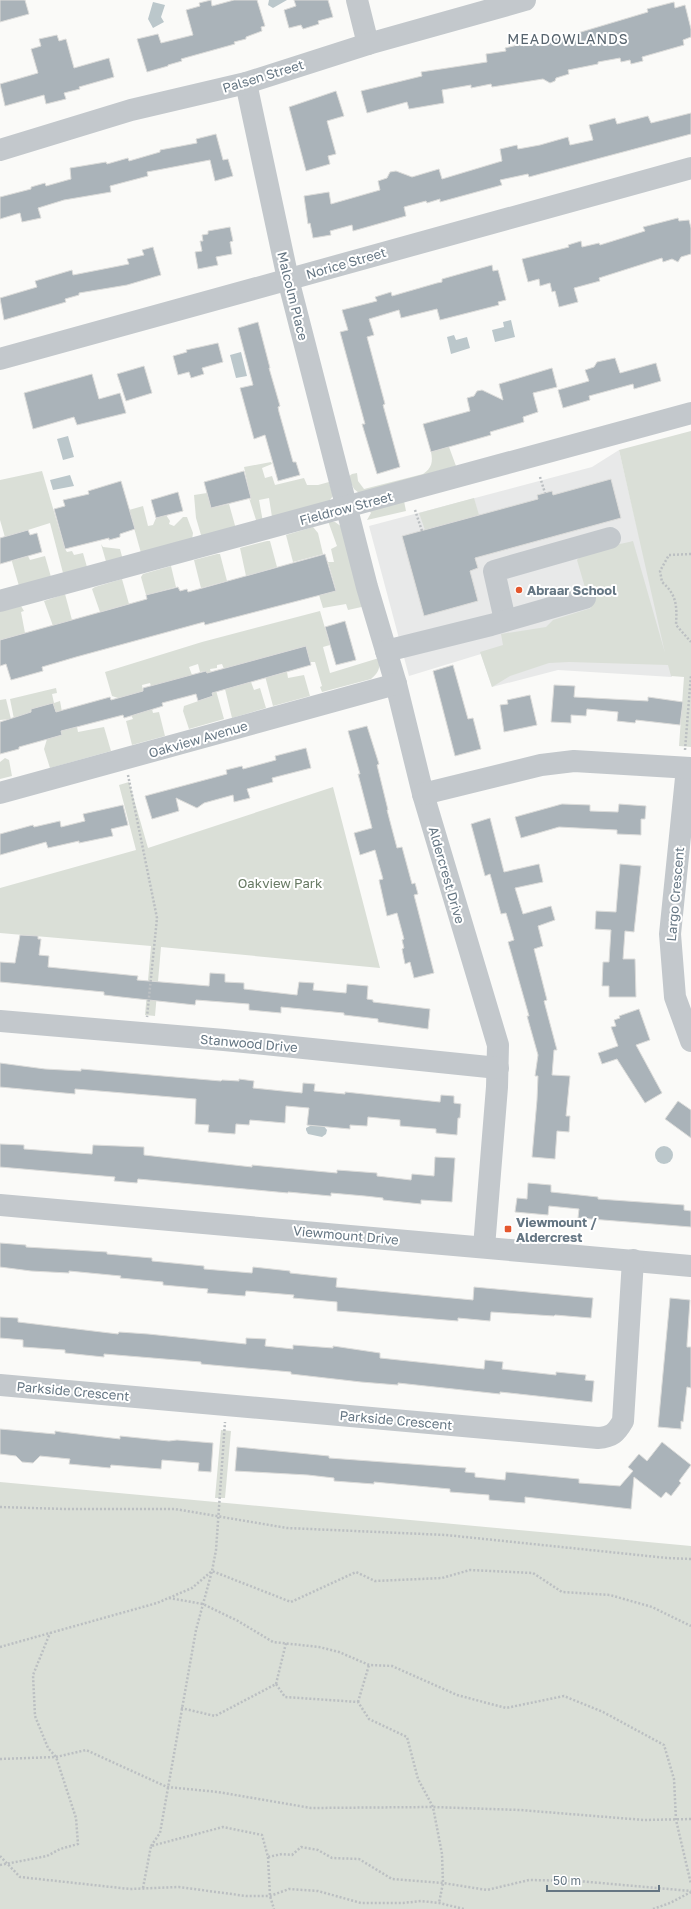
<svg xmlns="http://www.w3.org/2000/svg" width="691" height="1909" font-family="'Golos Text',sans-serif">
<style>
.built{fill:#e8e9e9}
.green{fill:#dadfd7}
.water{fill:#bbc7cb}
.building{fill:#aab3b9;stroke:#dcdcda}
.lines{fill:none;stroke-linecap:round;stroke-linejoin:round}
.path{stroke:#bbbfc2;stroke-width:2.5;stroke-dasharray:2 2;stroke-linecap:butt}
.minor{stroke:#c3c8cc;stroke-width:22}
.poi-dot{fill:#e4572e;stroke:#fff;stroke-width:1.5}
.labels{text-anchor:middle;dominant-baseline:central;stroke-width:4;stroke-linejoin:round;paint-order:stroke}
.street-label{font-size:13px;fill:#657683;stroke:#fff}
.poi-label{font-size:13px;font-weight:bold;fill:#657683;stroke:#fff;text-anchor:start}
.park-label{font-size:13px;fill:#687a64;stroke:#fff}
.neighbourhood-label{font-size:14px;letter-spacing:1px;fill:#57646e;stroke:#fff}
</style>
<rect width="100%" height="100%" fill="#fafaf8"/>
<polygon class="built" points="619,450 672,677 558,670 492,687 481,654 409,676 369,526 592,467"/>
<g class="green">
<path d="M691 431V747L679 746 684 677 671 676 668 665 569 662 549 663 510 676 492 687 480 652 503 645 501 634 546 627 553 620 591 608 577 560C586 549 619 545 633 541L665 653 619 450Z"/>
<path d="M449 447 456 466 359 493 354 489 348 477 352 474 357 473 358 481 364 489 423 474C432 468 433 462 431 452Z"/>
<polygon points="271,462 272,464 262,468 265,478 272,476 275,485 304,478 307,485 318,485 329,482 333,496 329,501 272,517 269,498 259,500 263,522 257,523 249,498 251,500 244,467"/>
<polygon points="42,471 65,549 67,552 72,551 74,555 83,553 87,567 63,573 50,523 9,536 15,560 28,556 30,560 45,556 51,577 19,586 0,520 0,480"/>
<polygon points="207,493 211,508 229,504 236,529 203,536 201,535 196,518 194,495"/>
<polygon points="474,498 479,515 425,530 419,513"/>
<polygon points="404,501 406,511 367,520 371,513 369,510"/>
<polygon points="143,506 148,526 153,525 156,518 166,515 170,521 169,524 174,526 183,517 187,517 193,533 192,540 141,553 129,510"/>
<polygon points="328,521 335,522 342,527 366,606 348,610 346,604 323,608 319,595 336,590 328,562 334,562 331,549 337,546"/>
<polygon points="313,527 318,533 323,554 293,562 286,535"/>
<polygon points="267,541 270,541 277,567 246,576 240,548"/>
<polygon points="101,544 103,547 120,549 123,560 107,565"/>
<polygon points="217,554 220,554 227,581 201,588 194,560"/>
<polygon points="171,566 176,587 146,595 141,577 143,574"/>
<polygon points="122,579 129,604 100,612 92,589 95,587"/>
<polygon points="65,594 72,620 53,626 44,601"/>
<polygon points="21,606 24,611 21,612 25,633 0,640 0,611"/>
<path d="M320 611 330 645 323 647 330 673 379 658C380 669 379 672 371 679L322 692 320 687 322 686 315 662H310L306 646 266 657 271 676 287 672 288 678 304 675 310 696 273 706 265 676 224 669 222 664 217 665V668L210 669 224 719 189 729 183 711 184 706 213 696 206 671 200 672 198 664 189 667 192 675 152 689 150 683 142 685 143 691 118 698 112 696 105 672 202 642Z"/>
<polygon points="251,682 254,690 260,688 266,708 232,718 225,689"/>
<polygon points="56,688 57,693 52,694 54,703 60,701 62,712 73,723 74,728 77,727 78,732 104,727 111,751 50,768 44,749 47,739 62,735 53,703 31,709 31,715 14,719 10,699"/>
<polygon points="6,699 11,719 0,720 0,700"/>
<polygon points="152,709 153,713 159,712 165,736 132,745 126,721 133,719 131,715"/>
<polygon points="5,758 9,760 12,776 0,779 0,762"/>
<polygon points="129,782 148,848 333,787 380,968 161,947 155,1016 145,1015 151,946 0,933 0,888 136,850 119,785"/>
<polygon points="221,1430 231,1431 225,1498 215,1498"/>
<polygon points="0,1482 691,1546 691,1909 0,1909"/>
</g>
<g class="water">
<polygon points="269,0 287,0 273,8 268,5"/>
<polygon points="153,2 165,5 161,17 164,22 153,28 148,19"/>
<polygon points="511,320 515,337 495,342 492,330 504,327 503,322"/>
<polygon points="454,335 456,340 467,337 470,348 451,354 447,337"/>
<polygon points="241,352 247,376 236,378 230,355"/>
<polygon points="68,436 74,457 63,460 57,439"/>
<polygon points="70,475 74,486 53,490 50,480"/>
<polygon points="312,1125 323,1125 327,1130 326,1134 322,1137 308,1134 306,1130 306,1128"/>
<circle cx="664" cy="1155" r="9"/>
</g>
<g class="building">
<polygon points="0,0 25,0 29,14 0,22"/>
<polygon points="211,0 212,6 234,0 257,0 265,26 261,27 262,31 246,37 246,39 234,42 235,44 181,59 182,61 168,65 168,66 147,72 137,39 158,34 161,43 193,35 186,10 200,6 199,3"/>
<polygon points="294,0 328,0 333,17 318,21 319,24 303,29 301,25 289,28 284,10 296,6"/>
<polygon points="674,2 675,8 685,5 691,29 691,37 683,40 684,45 642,57 643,61 631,64 630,60 621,62 620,58 598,62 598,64 568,70 569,74 556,78 555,81 550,83 543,79 492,87 491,84 471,88 471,85 442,90 444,103 409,109 407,102 367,113 361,91 422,76 421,72 487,62 486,54 506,51 505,48 522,44 523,46 581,32 648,12 647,9"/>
<polygon points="57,35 59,41 66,39 74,68 109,58 114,77 79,87 80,89 64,93 66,99 46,104 44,95 5,106 0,84 38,73 31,49 41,46 39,39"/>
<polygon points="336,91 344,116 327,121 336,154 328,156 330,164 306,171 289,107"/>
<polygon points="691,113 691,134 540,174 529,177 528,174 500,180 502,185 440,202 440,199 427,203 426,201 404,207 406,216 353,231 352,225 330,231 331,235 313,238 310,223 308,224 304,196 329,192 331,204 380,190 378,181 387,178 390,172 396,171 412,177 439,169 442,179 502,161 500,149 517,145 518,149 540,145 568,137 570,145 593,140 589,125 615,118 617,124 648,116 651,123"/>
<polygon points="216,134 223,160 228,159 233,176 215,181 210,160 147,172 148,176 110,186 111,192 64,200 38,208 41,218 22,222 20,213 0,219 0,197 31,189 31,187 45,183 46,186 71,179 70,168 106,162 107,164 128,158 129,161 160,152 160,150 197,143 196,139"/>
<polygon points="678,218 679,221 689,220 691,228 691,254 681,257 678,262 672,259 663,262 662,258 599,278 600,281 574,288 578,302 559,307 555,291 552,292 550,283 540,286 539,279 528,282 522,259 569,247 568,245 581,241 582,247 599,243 600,245 645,231 643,227"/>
<polygon points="230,227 233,241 230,242 232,254 216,257 218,265 198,269 195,252 202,251 200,241 203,241 202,235 208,234 208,231"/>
<polygon points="153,247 161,275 127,285 79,293 79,295 65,299 66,302 4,320 0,298 37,287 35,281 72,270 73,275 129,264 127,259 144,255 142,250"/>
<polygon points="492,265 493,271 498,270 506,300 498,302 499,305 440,320 437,309 401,318 399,310 369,319 374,335 367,337 385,404 383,405 400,467 377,474 362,424 365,424 340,332 348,330 342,310 377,301 375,297 391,292 392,296 437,283 442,282 442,279"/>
<polygon points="258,322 270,368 269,368 280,406 278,407 279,412 293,462 296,462 300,475 278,481 265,435 254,439 240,388 253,385 238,328"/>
<polygon points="218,343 223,362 202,368 204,374 191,378 189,372 178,375 173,356 187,352 186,350"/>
<polygon points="615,358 620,373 656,363 661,381 634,389 633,384 589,396 590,400 563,408 558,390 589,381 585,370 594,367 597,362"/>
<polygon points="144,366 152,393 126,401 117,374"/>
<polygon points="552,368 557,387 533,393 538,412 523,417 524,422 490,432 491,435 431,452 423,424 470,411 467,398 474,396 477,391 482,390 503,400 499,384"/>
<polygon points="92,374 99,399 120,393 126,413 77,425 74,417 33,429 24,393"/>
<polygon points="244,471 251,498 211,508 204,482"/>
<polygon points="611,479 621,518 475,558 478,568 470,571 478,601 424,616 402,536 538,499 537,495 552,491 553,495"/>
<polygon points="121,481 135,529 120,534 120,537 109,540 109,538 65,549 54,509 65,506 63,500 89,494 88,491"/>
<polygon points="178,492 183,511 156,518 151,500"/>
<polygon points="28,530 30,535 37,533 42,552 0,564 0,538"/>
<polygon points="325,554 336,591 205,625 204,622 76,657 42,667 43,671 11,680 6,664 0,666 0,640 147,599 146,595 178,587 180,591 187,589 188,592"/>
<polygon points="345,621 356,660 336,665 325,627"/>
<polygon points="306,646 311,665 212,693 213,696 198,701 196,694 162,703 163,706 124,718 123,715 61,731 62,735 19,747 19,749 0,754 0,722 31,712 31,709 53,703 56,712 110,697 111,700 143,691 143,688 191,675 206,671 207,673"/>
<polygon points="453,665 468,719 473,718 481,749 455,756 433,671"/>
<polygon points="554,685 575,686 574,697 648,701 648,697 683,702 680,725 636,720 635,723 617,721 618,712 587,709 586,716 571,715 571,723 551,722"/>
<polygon points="530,695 537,725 504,732 500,705 508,704 507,700"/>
<polygon points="367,726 379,764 377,765 388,810 387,810 397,848 402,847 412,884 415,883 418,894 414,895 434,973 414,978 410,962 405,964 402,949 404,948 402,940 404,939 397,913 387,916 379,880 383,879 375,850 360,855 354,833 372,828 358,774 360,774 348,731"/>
<polygon points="306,748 311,768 272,778 273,782 247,789 250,798 234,802 233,795 204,803 197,808 176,798 179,811 152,819 145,796 227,774 226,770 242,766 243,769 276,760 275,756"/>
<polygon points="562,804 590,805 590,811 618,812 619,804 646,806 645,819 641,819 641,835 617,834 617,830 559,827 521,838 515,817"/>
<polygon points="123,805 128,825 111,829 113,836 79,843 79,841 48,848 46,842 0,855 0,834 33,825 34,827 60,821 61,827 85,821 83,814"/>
<polygon points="490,818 504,872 539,864 543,882 515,888 523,914 551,906 555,920 538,926 543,946 534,949 547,1000 544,1001 557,1050 554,1050 552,1075 570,1076 566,1116 570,1116 569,1132 557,1131 555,1159 532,1157 537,1100 538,1076 535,1076 538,1055 527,1016 529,1016 508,942 514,940 506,913 501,914 490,874 485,876 471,824"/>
<polygon points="620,864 641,866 634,932 625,931 623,959 635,959 636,997 609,997 609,986 602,986 603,962 609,962 611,930 595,929 596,911 616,912"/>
<polygon points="20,935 38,936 38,939 41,939 39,955 49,956 48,967 138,976 137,980 209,986 210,973 225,974 225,982 244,983 244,989 297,995 299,982 314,983 313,990 346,993 347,984 368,986 367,999 373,1000 373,1002 430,1009 428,1029 378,1022 378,1019 344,1015 344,1013 281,1007 281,1013 249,1010 249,1004 196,1000 195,1005 121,997 104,995 104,992 0,982 0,962 15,963"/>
<polygon points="639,1009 650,1040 636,1045 662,1093 645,1103 617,1059 602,1064 598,1053 618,1046 611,1027 616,1026 614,1020 620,1018 619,1016"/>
<polygon points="0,1063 45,1069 81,1071 81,1069 221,1081 222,1080 239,1081 239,1079 254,1081 253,1088 302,1093 303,1083 315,1084 314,1091 345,1094 345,1092 440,1102 441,1095 454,1096 454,1103 461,1104 460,1118 458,1118 457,1135 436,1133 436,1129 400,1126 400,1120 368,1117 367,1126 350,1125 350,1129 307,1125 309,1108 286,1106 285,1123 250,1120 249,1125 236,1124 235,1134 208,1132 209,1125 195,1124 196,1099 75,1089 75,1094 0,1087"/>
<polygon points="678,1101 691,1110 691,1138 665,1119"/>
<polygon points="0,1144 24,1145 24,1149 92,1154 93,1145 144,1147 144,1155 252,1167 252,1165 337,1173 337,1170 377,1173 377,1176 411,1180 412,1174 434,1176 435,1157 455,1158 452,1202 421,1200 421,1204 383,1200 383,1198 365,1196 331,1193 331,1196 288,1192 288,1193 138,1179 137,1183 114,1181 115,1177 0,1167"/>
<polygon points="528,1183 551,1185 551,1192 598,1197 598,1199 684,1205 684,1210 691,1211 691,1227 578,1218 579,1209 549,1206 548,1215 515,1212 517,1198 527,1199"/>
<polygon points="0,1243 26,1245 26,1247 107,1252 107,1254 152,1258 152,1261 204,1266 204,1269 252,1273 253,1267 290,1271 290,1273 337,1278 336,1287 473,1300 474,1287 593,1298 591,1318 555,1315 554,1316 491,1312 490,1321 458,1318 458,1321 337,1311 337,1302 293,1298 294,1295 246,1291 245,1296 207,1293 208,1289 163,1285 163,1282 120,1278 121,1276 69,1271 69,1273 31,1271 0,1267"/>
<polygon points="670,1298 690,1300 687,1344 687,1347 691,1347 691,1388 687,1387 683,1422 681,1421 681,1429 658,1427"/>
<polygon points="0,1317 18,1318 18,1322 118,1334 119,1332 148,1334 246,1344 246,1338 266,1339 265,1346 293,1349 293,1345 333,1348 333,1346 380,1353 380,1358 484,1369 485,1360 503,1362 502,1369 556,1375 556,1372 586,1375 585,1380 594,1381 592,1402 500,1392 500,1394 398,1383 398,1385 361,1382 291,1374 291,1372 201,1364 201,1362 104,1354 104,1357 65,1353 65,1350 23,1347 23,1340 0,1338"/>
<polygon points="0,1429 55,1434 55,1431 61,1432 120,1439 120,1436 169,1441 177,1440 213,1443 211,1472 198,1471 199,1463 162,1460 161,1469 111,1465 110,1468 69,1464 70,1459 40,1456 33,1463 22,1462 16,1456 0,1454"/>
<polygon points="662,1442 691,1465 679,1481 681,1483 671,1496 666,1492 661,1498 634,1477 631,1509 525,1497 525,1503 489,1500 489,1495 450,1492 450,1489 374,1482 374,1484 334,1481 334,1478 308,1475 235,1471 237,1447 329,1456 329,1458 466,1468 465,1472 475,1473 475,1477 505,1480 506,1472 579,1479 579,1483 620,1486 633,1471 628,1467 639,1454 647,1461"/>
</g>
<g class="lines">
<g class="path">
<polyline points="540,477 545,493"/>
<polyline points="415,510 422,531"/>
<path d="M691 554 669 555 660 571 662 582C677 595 677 606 676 625L691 642"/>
<polyline points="685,750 691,675"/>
<polyline points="128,775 157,918 147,1017"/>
<polyline points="0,1507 64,1509 175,1509 287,1528 446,1535 667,1558 691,1559"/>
<polyline points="169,1598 203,1604 238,1621 273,1642 319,1647 339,1652 369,1665 392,1666 457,1695 506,1708 564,1696 603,1712 664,1745 674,1779 676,1820 691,1884"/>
<polyline points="0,1647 157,1603 192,1588 212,1571 216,1550 225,1422"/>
<polyline points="276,1684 286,1643"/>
<polyline points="358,1702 369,1665"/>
<polyline points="181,1708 215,1716 276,1684 285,1697 358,1702 369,1719 407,1737 418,1779 433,1807 442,1854 443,1883 439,1903"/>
<polyline points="0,1759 56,1757 86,1750 167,1787 218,1792 311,1808 433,1807 520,1810 644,1820 691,1819"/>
<polyline points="151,1846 160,1833 196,1630 212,1571 291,1602 356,1572 375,1581 442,1578 470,1570 533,1573 562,1592 610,1595 652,1607 691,1626"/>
<polyline points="0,1856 20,1877 130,1889 179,1887 246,1896 270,1896 289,1889 318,1891 361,1903 403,1903 421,1901 439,1903 464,1909"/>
<polyline points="268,1857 270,1896 274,1909"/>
<polyline points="0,1865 47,1856 60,1849 78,1844 76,1818 56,1757 48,1748 35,1716 33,1675 50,1633"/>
<polyline points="143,1888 151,1846 223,1827 262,1835 268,1857 282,1854 292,1855 301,1847 318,1850 332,1858 359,1859 392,1879 443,1883 487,1890 529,1880 578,1881 691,1891"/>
<polyline points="653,1909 670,1903 691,1892"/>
</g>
<g class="minor">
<polyline points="357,0 368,44"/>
<polyline points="246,83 288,279 367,587 396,684 423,794 498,1045 497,1087 484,1247"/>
<polyline points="0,150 131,110 246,83 368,44 525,0"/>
<polyline points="0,359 691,168"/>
<polyline points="0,601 691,413"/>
<polyline points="505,620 494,571 610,538"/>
<polyline points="386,651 491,625 585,598"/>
<polyline points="687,768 670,934 675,997 691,1041"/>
<polyline points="0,793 396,684"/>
<polyline points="423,794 541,765 574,761 691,768"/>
<polyline points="0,1021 224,1040 498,1068"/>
<polyline points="0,1205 691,1266"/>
<path d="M0 1385 598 1438C612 1437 616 1433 623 1421L633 1260"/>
</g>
</g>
<g class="poi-dot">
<circle cx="519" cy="590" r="4"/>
<rect x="504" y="1225" width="8" height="8" rx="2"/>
</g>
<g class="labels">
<g class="street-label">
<text transform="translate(263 76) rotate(-17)">Palsen Street</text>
<text transform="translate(346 263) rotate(-16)">Norice Street</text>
<text transform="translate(293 296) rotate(76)">Malcolm Place</text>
<text transform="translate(346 508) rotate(-15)">Fieldrow Street</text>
<text transform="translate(198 739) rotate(-16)">Oakview Avenue</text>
<text transform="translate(447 875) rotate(74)">Aldercrest Drive</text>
<text transform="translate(675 894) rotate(-85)">Largo Crescent</text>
<text transform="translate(249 1043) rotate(5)">Stanwood Drive</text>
<text transform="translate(346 1235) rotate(5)">Viewmount Drive</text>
<text transform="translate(73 1391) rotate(5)">Parkside Crescent</text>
<text transform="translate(396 1420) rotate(5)">Parkside Crescent</text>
</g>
<g class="poi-label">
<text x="527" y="590">Abraar School</text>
<text x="516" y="1222">Viewmount /<tspan x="516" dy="15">Aldercrest</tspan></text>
</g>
<g class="park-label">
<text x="280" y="883">Oakview Park</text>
</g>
<g class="neighbourhood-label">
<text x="568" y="38">MEADOWLANDS</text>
</g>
</g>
<path d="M547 1885v6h112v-6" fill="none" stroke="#657683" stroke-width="2"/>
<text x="553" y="1885" font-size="12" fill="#657683" stroke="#ffffff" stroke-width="3" paint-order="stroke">50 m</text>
</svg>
